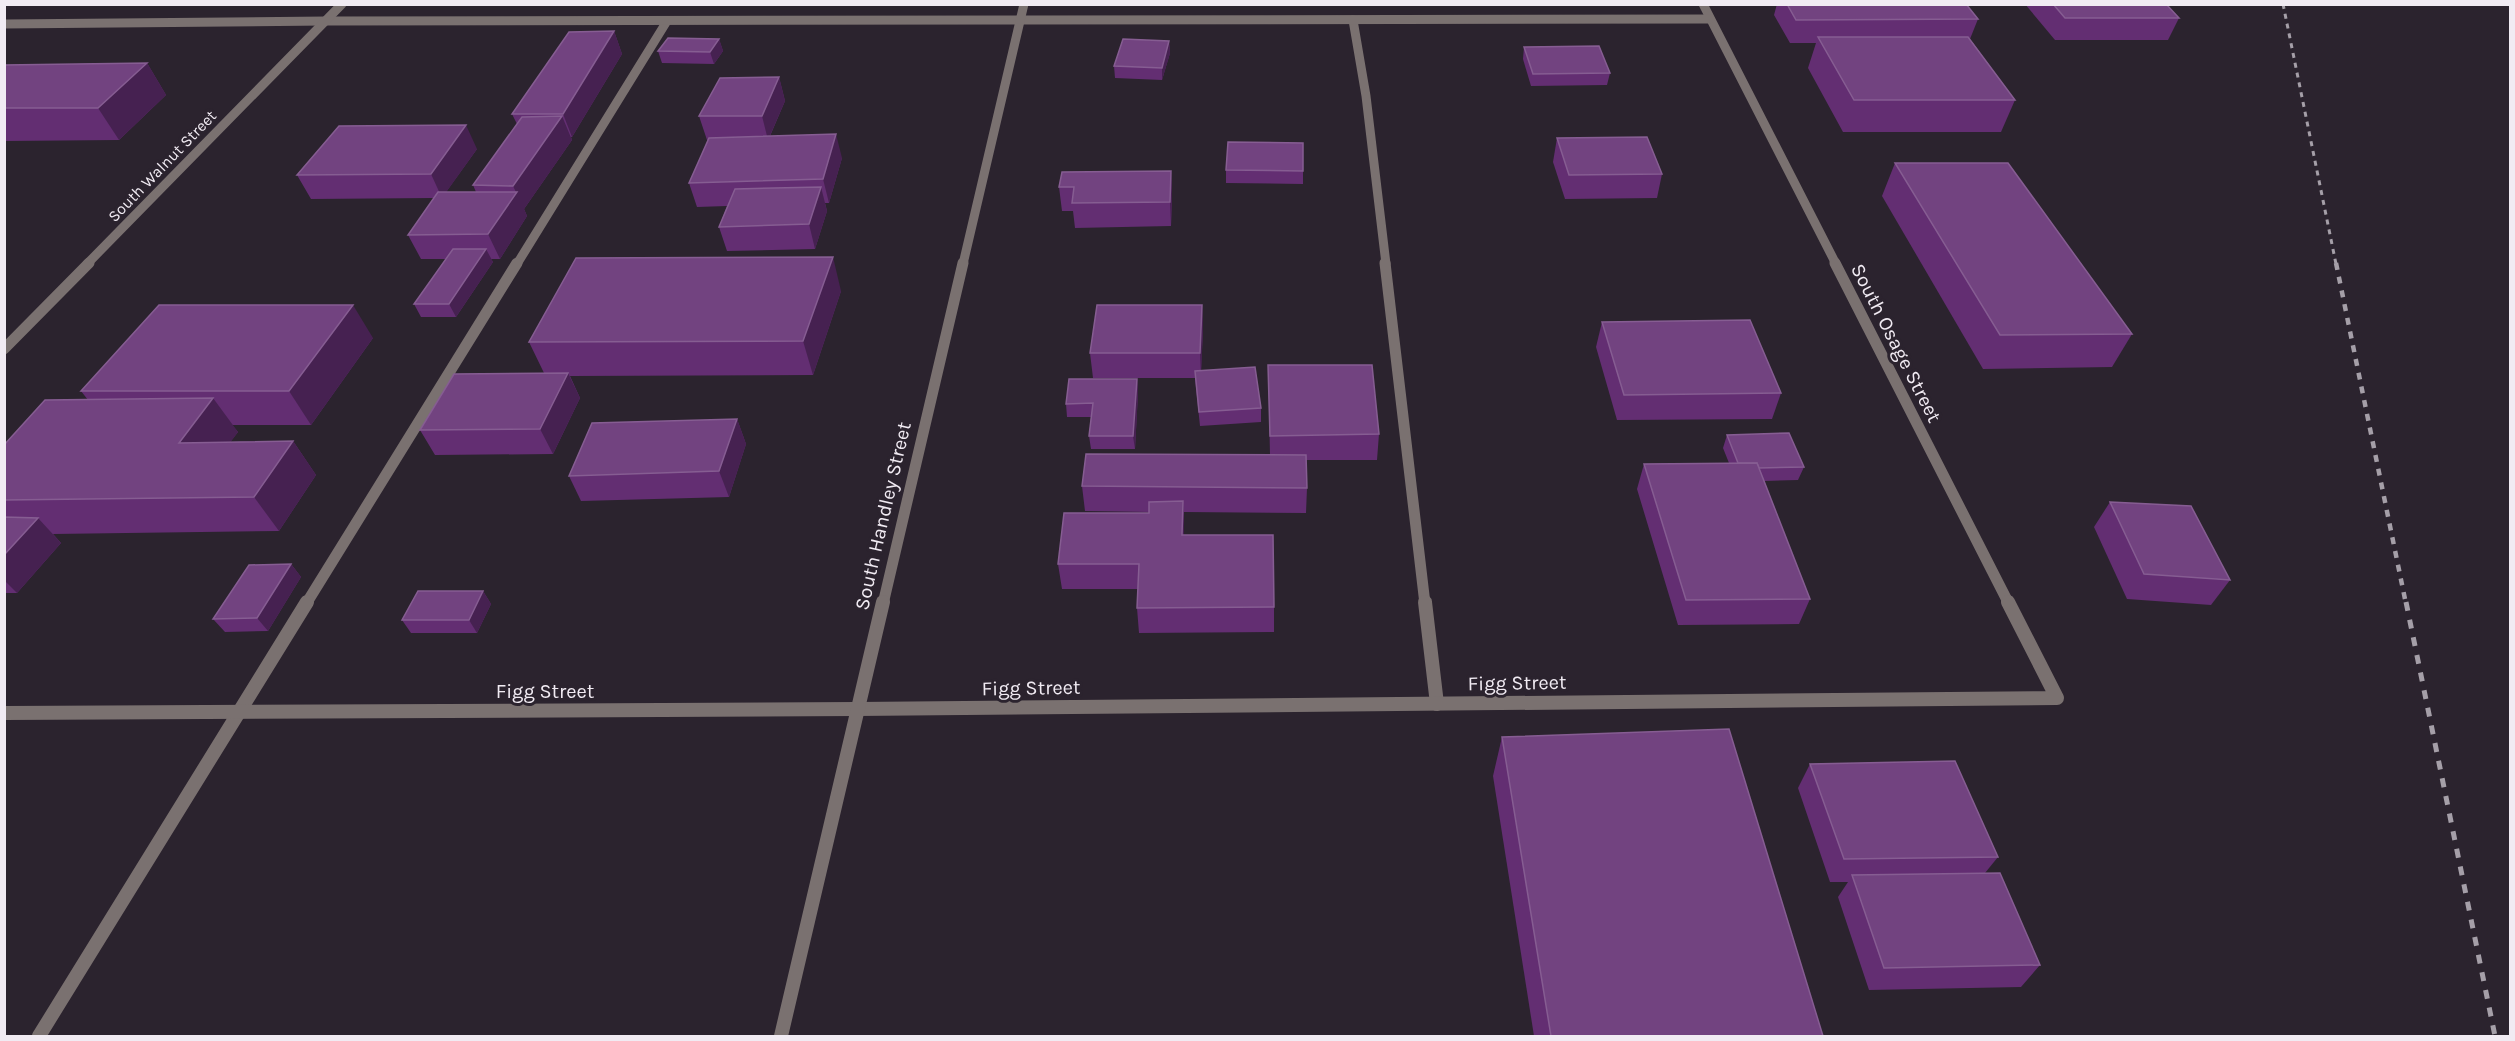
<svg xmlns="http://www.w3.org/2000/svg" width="2515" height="1041" font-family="Karla,sans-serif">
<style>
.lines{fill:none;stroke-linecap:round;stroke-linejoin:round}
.lane-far2{stroke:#7a7170;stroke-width:9}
.lane-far1{stroke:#7a7170;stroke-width:11}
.lane{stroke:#7a7170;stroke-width:14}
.street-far2{stroke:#7a7170;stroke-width:9}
.street-far1{stroke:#7a7170;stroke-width:11}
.street{stroke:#7a7170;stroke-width:14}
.rail-far2{stroke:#a59fa8;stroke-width:3;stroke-dasharray:5 5;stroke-linecap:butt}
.rail-far1{stroke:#a59fa8;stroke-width:4.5;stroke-dasharray:7 7;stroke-linecap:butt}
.rail{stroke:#a59fa8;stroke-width:5;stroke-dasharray:9 9;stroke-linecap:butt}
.wall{fill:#632e72}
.shaded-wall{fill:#462151}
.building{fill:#724380;stroke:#865d92;stroke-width:1.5}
.labels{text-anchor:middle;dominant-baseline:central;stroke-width:6;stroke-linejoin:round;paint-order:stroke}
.far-street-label{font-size:16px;fill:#f1ebf3;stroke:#2b232e}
.street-label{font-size:20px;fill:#f1ebf3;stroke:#2b232e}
</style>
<rect width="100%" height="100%" fill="#2b232e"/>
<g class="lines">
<g class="lane-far2">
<polyline points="1353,20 1366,96 1386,264"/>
<polyline points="517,264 667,21"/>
</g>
<g class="lane-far1">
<polyline points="1385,263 1425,604"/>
<polyline points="306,604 517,263"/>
</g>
<g class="lane">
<polyline points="1425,602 1437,704"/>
<polyline points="39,1036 307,602"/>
</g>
<g class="street-far2">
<polyline points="1703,4 1836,264"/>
<polyline points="4,24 326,21 1710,19"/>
<polyline points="87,264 342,4"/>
<polyline points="963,264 1024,4"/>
</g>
<g class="street-far1">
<polyline points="1835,263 2009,604"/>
<polyline points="4,349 89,263"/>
<polyline points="883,604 963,263"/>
</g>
<g class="street">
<polyline points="4,713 857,709 2057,698 2008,602"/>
<polyline points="781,1036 883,602"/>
</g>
<polyline class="rail-far2" points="2283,4 2336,264"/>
<polyline class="rail-far1" points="2336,263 2406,604"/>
<polyline class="rail" points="2406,602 2495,1036"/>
</g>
<g class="wall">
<polygon points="1777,4 1966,4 1978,19 1970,39 2015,100 2001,132 1843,132 1808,68 1816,43 1790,43 1774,15"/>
<polygon points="2025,4 2166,4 2179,18 2168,40 2055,40"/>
<polygon points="614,31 622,54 572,137 571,137 572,140 524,209 527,216 500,259 491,259 493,262 456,317 421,317 414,304 446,259 421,259 408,235 434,198 311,199 297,175 477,149 446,192 476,192 473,185 517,124 512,114"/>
<polygon points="719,39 723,51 714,64 662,63 658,51"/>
<polygon points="1169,41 1170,53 1162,80 1115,78 1114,66"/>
<polygon points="1524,47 1610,73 1607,85 1531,86 1523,59"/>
<polygon points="147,63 166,95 119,140 4,141 4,65"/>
<polygon points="779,77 785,101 770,136 842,158 829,203 825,203 827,211 815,249 727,251 719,227 727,206 697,207 689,183 708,140 707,140 699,116"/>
<polygon points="1557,138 1662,174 1657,198 1565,199 1553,162"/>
<polygon points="1895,163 2132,334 2112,367 1983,369 1882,196"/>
<polygon points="1226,170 1303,171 1303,184 1226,183"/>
<polygon points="1171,171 1172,195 1171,226 1075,228 1073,211 1062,211 1059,187"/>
<polygon points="841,291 813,375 570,376 580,398 553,454 435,455 420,430 544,373 529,342"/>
<polygon points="1202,305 1203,329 1201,370 1261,408 1261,422 1200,426 1195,378 1093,378 1090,353"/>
<polygon points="1602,322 1781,393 1772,419 1617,420 1596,347"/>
<polygon points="373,338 311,425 232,425 238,432 230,442 293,441 316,475 279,531 53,534 61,543 17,593 4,593 4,445 88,400 81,391"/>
<polygon points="1268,365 1379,434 1377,460 1306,460 1307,488 1306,513 1184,512 1184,535 1274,607 1274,632 1139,633 1137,608 1138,589 1062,589 1058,564 1149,513 1149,512 1085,511 1082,486 1270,455"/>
<polygon points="1137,379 1138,393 1135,449 1091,449 1089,436 1091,417 1067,417 1066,404"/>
<polygon points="737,419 746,444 729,497 581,501 569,476"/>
<polygon points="1727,435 1804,467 1798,480 1764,481 1810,599 1799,624 1678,625 1637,489 1644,464 1729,463 1723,448"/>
<polygon points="2110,502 2230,580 2211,605 2127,599 2094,527"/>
<polygon points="291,564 301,577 268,631 225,632 213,619"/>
<polygon points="483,591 491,604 477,633 411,633 402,620"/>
<polygon points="1502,737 1823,1036 1534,1036 1493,776"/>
<polygon points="1810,764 1998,857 1985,873 2040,965 2021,987 1869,990 1838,897 1848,882 1830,882 1798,788"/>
</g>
<g class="shaded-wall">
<polygon points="614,31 622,54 572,137 563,114"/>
<polygon points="719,39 723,51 714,64 710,52"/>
<polygon points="1169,41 1170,53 1162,80 1162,68"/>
<polygon points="147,63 166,95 119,140 98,108"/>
<polygon points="779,77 785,101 768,140 762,116"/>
<polygon points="562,116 572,140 524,209 527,216 500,259 488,234 516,192 513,186"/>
<polygon points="466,125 477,149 442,198 431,174"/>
<polygon points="836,134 842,158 829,203 823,179"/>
<polygon points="1171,171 1172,195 1171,226 1170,202"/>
<polygon points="821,187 827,211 815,249 809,224"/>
<polygon points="486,249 493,262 456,317 449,304"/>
<polygon points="833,257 841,291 813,375 803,341"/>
<polygon points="353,305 373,338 311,425 289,391"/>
<polygon points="1202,305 1203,329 1201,378 1200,353"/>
<polygon points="568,373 580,398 553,454 540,429"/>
<polygon points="1137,379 1138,393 1135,449 1133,436"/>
<polygon points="213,398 238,432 205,477 179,443"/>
<polygon points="737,419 746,444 729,497 719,471"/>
<polygon points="293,441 316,475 279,531 254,497"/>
<polygon points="1183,501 1184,526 1184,560 1182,535"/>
<polygon points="38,518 61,543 17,593 4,580 4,555"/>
<polygon points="291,564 301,577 268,631 257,618"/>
<polygon points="483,591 491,604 477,633 469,620"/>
</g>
<g class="building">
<polygon points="1787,4 1966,4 1978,19 1796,20"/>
<polygon points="2053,4 2166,4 2179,18 2065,18"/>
<polygon points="614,31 563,114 512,114 569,32"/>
<polygon points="1818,37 1968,37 2015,100 1854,100"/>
<polygon points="668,38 719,39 710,52 658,51"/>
<polygon points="1123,39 1169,41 1162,68 1114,66"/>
<polygon points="1599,46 1610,73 1533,74 1524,47"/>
<polygon points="147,63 98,108 4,108 4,65"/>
<polygon points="779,77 762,116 699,116 720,78"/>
<polygon points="562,116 513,186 473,185 522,117"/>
<polygon points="466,125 431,174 297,175 339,126"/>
<polygon points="836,134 823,179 689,183 709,138"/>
<polygon points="1647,137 1662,174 1569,175 1557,138"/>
<polygon points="1228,142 1303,143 1303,171 1226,170"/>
<polygon points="1895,163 2008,163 2132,334 2000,335"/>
<polygon points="1171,171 1170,202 1072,203 1074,187 1059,187 1062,172"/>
<polygon points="821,187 809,224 719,227 735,189"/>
<polygon points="438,192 517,192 488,234 408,235"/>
<polygon points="453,249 486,249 449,304 414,304"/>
<polygon points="833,257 803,341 529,342 576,258"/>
<polygon points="159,305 353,305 289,391 81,391"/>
<polygon points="1097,305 1202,305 1200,353 1090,353"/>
<polygon points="1750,320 1781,393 1624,395 1602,322"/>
<polygon points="1268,365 1372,365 1379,434 1270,436"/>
<polygon points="1255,367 1261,408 1199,412 1195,371"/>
<polygon points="568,373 540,429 420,430 454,374"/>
<polygon points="1069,379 1137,379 1133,436 1089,436 1093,403 1066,404"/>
<polygon points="213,398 179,443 293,441 254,497 4,500 4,445 45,400"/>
<polygon points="737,419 719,471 569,476 592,423"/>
<polygon points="1789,433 1804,467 1759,468 1757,463 1738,463 1727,435"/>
<polygon points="1086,454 1306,455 1307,488 1082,486"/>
<polygon points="1757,463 1810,599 1686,600 1644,464"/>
<polygon points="1183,501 1182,535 1273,535 1274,607 1137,608 1139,564 1058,564 1064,513 1149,513 1149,502"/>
<polygon points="2110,502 2191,506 2230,580 2144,574"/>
<polygon points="4,517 38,518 4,555"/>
<polygon points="291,564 257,618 213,619 249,565"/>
<polygon points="418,591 483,591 469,620 402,620"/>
<polygon points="1729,729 1823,1036 1551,1036 1502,737"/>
<polygon points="1955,761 1998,857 1844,859 1810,764"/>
<polygon points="2000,873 2040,965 1884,968 1852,875"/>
</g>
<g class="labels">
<g class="far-street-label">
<text transform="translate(162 166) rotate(-46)">South Walnut Street</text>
</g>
<g class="street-label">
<text transform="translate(1896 343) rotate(63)">South Osage Street</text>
<text transform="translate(883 516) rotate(-77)">South Handley Street</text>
<text transform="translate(1517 683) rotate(-1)">Figg Street</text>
<text transform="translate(1031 688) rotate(-1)">Figg Street</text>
<text x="545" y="691">Figg Street</text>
</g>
</g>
<rect width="2515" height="1041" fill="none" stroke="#f1ebf3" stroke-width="12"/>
</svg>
